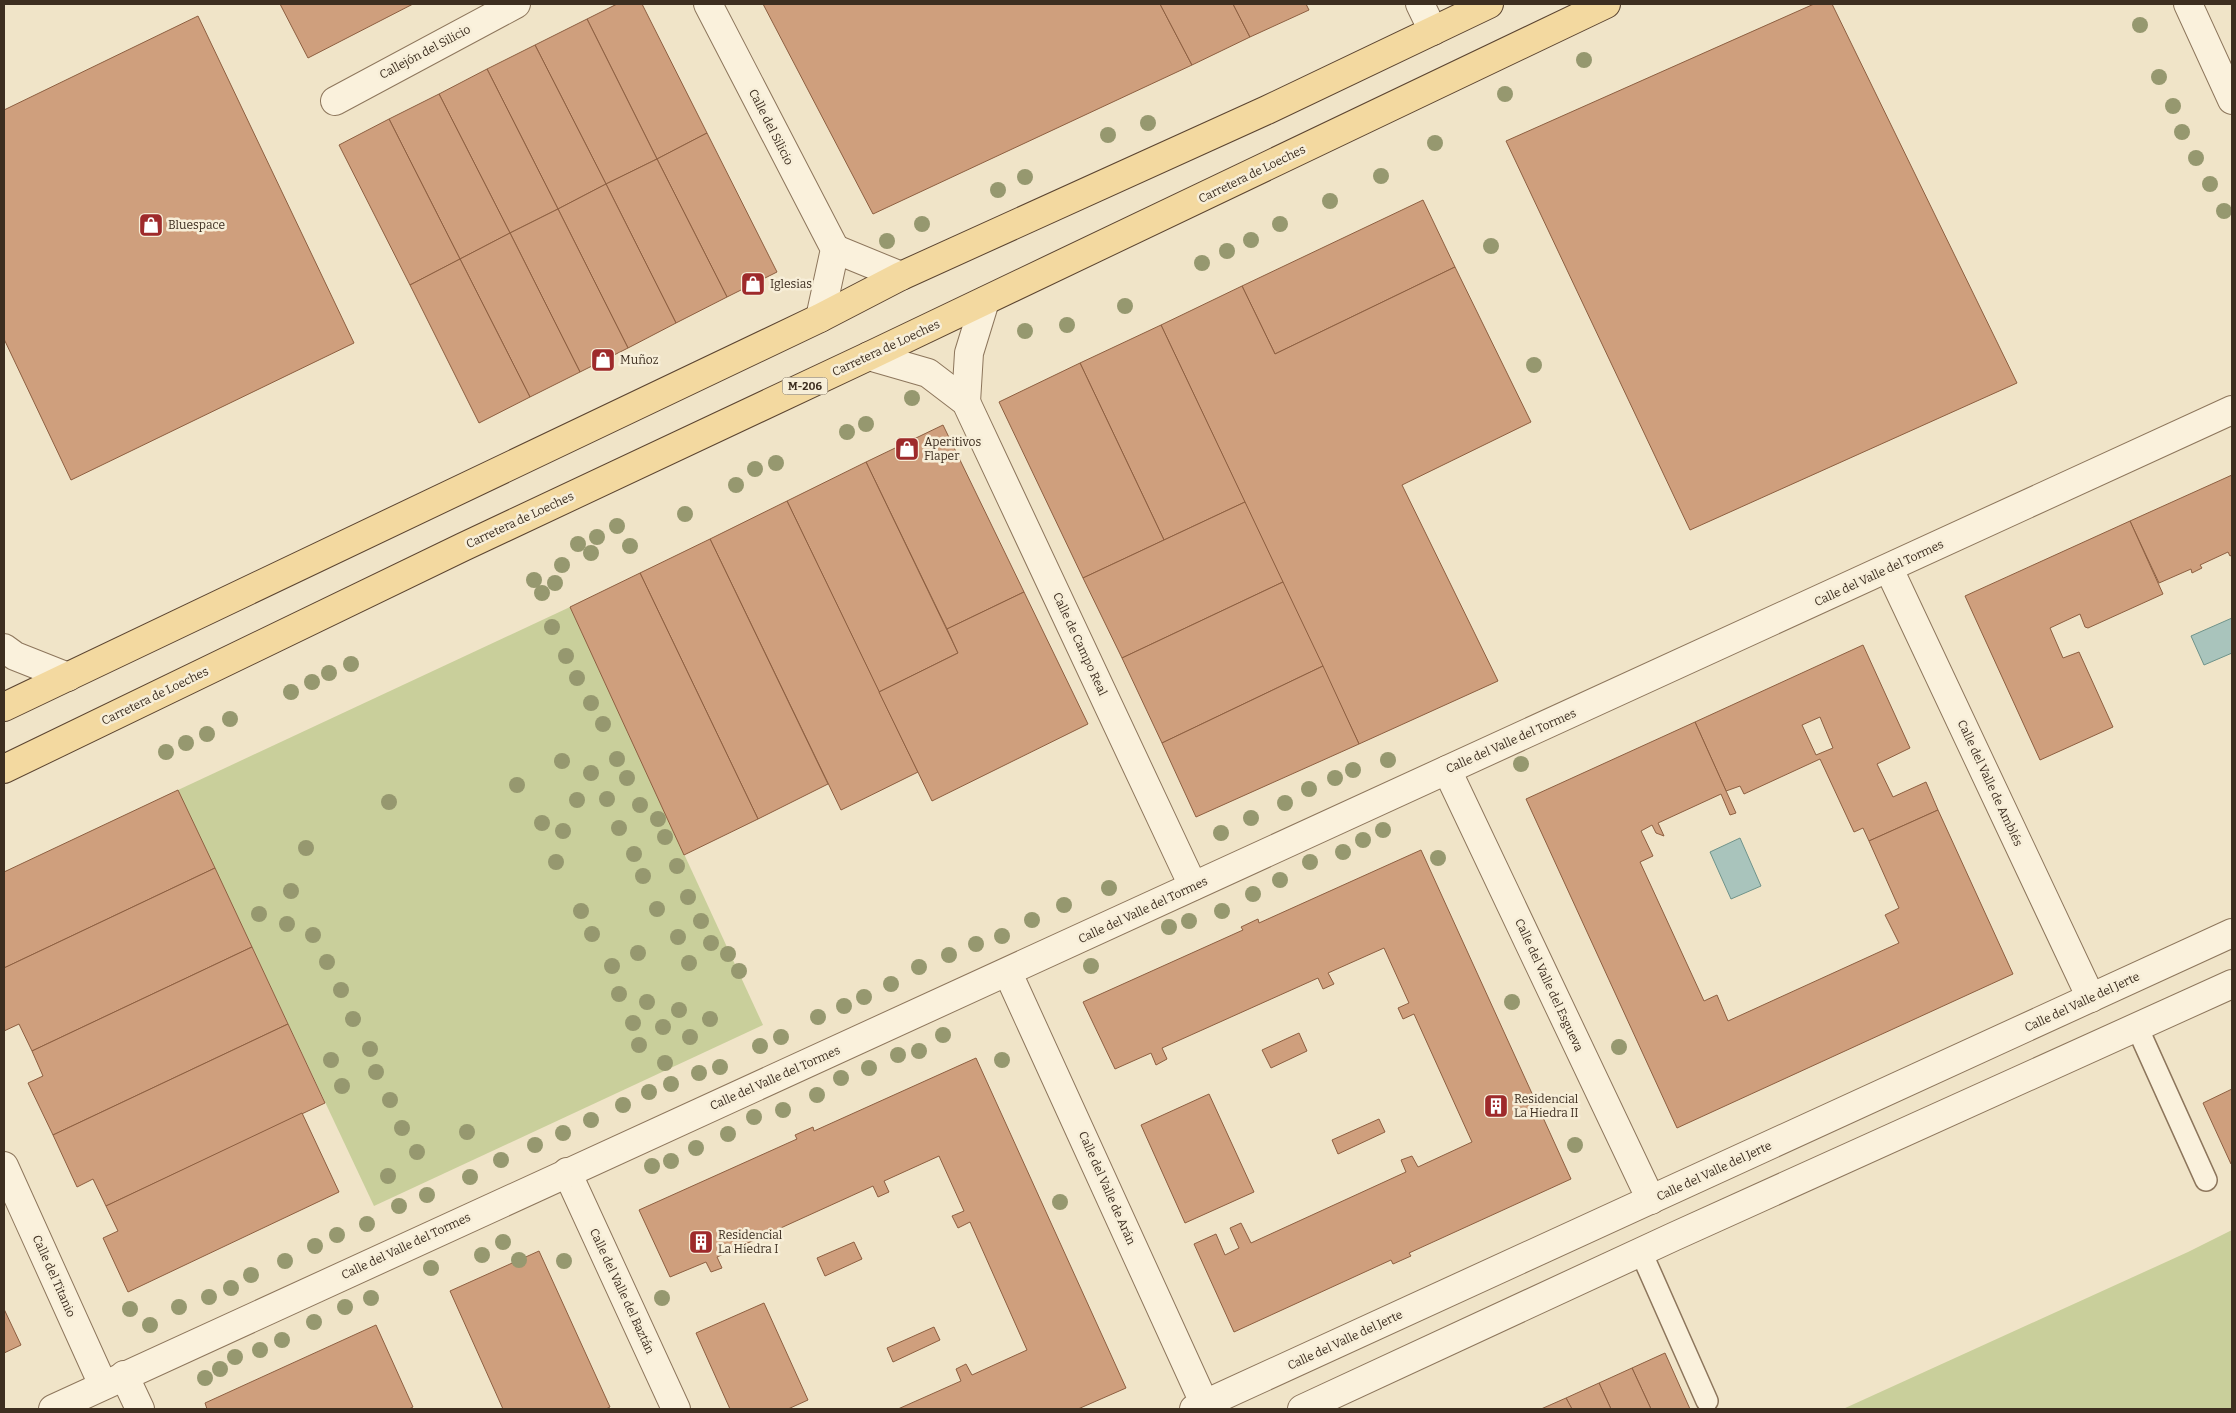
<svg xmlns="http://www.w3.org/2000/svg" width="2236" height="1413" font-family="Bitter,serif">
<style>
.green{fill:#c9cf9b}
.water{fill:#a9c4bc;stroke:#6f938a}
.building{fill:#cf9f7d;stroke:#8d5f41;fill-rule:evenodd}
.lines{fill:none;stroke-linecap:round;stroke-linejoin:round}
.lane-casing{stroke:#8d765c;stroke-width:24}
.street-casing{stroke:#8d765c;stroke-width:30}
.primary-casing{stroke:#5b4430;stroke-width:30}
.lane{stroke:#faf1dc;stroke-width:21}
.street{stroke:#faf1dc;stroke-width:28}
.primary{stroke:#f3d9a0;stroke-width:28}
.tree{fill:#96986f}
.labels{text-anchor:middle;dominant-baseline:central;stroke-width:5;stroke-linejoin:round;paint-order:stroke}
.shield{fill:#f7eed8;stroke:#756857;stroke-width:1}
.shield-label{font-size:11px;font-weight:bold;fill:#3d2e20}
.street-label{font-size:12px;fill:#3d2e20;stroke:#f7eed8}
.poi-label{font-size:12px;fill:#3d2e20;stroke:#f7eed8;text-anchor:start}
</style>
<rect width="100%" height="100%" fill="#f0e4c8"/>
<g class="green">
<polygon points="570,607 763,1025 374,1206 178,790"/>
<polygon points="2232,1230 2232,1409 1843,1409 2188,1252"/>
</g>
<g class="water">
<polygon points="2232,618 2232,653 2204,665 2191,636"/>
<polygon points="1740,838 1761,886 1731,899 1710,852"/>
</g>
<g class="building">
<polygon points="280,4 413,4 308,58"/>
<polygon points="617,4 642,4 707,133 657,159 587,19"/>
<polygon points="763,4 1160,4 1192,65 873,214"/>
<polygon points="1160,4 1233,4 1250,37 1192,65"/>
<polygon points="1233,4 1306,4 1309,10 1250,37"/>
<polygon points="1814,4 1832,4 2017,383 1690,530 1506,141"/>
<polygon points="198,16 354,343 71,480 4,339 4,110"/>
<polygon points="587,19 657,159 606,184 535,45"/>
<polygon points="535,45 606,184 558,209 487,69"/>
<polygon points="487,69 558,209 510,233 439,94"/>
<polygon points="439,94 510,233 460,259 389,119"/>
<polygon points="389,119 460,259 410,285 339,145"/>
<polygon points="707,133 777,272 727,297 657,159"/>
<polygon points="657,159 727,297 676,323 606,184"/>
<polygon points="606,184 676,323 628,348 558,209"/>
<polygon points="1423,200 1455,267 1275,354 1242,286"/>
<polygon points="558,209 628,348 580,372 510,233"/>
<polygon points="510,233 580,372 530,397 460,259"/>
<polygon points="460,259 530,397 479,423 410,285"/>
<polygon points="1455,267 1531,422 1402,485 1498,681 1359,744 1161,325 1242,286 1275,354"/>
<polygon points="1161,325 1245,502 1164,540 1080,363"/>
<polygon points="1080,363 1164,540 1083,578 999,402"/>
<polygon points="943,425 1024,592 947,629 866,462"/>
<polygon points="866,462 958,653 879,692 787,501"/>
<polygon points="2232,475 2232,555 2230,556 2228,552 2200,565 2202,568 2192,573 2191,569 2159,583 2130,521"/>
<polygon points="787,501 918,772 841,810 710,539"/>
<polygon points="1245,502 1283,582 1122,658 1083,578"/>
<polygon points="2130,521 2163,594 2088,628 2085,627 2080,614 2050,628 2063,658 2079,652 2113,727 2040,760 1965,596"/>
<polygon points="710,539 828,784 758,819 640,573"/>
<polygon points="640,573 758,819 684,855 570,607"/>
<polygon points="1283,582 1323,666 1162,743 1122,658"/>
<polygon points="1024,592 1088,724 932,801 879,692 958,653 947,629"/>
<path d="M1863 645 1910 748 1877 764 1893 797 1926 782 1938 810 1869 841 1863 828 1854 832 1820 759 1744 794 1740 786 1726 791 1695 722ZM1820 717 1833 748 1816 755 1802 725Z"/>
<polygon points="1323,666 1359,744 1196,817 1162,743"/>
<polygon points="1695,722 1736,813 1730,815 1721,794 1658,823 1664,836 1656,833 1652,825 1641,831 1653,856 1640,862 1704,1001 1717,995 1728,1021 1899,943 1885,915 1899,908 1869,841 1938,810 2013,974 1677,1128 1526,799"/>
<polygon points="178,790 215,868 4,968 4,872"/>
<polygon points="1421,850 1571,1179 1409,1253 1411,1256 1393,1264 1391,1260 1234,1332 1194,1244 1216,1234 1225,1255 1239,1248 1230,1228 1241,1223 1251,1243 1406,1172 1401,1160 1412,1156 1418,1167 1472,1142 1414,1014 1403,1019 1398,1008 1409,1003 1384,948 1328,973 1334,984 1323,989 1318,978 1162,1048 1167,1059 1156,1065 1151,1053 1115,1069 1083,1002 1243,930 1241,927 1258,919 1259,923"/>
<polygon points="215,868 252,947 32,1051 19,1024 4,1031 4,968"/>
<polygon points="252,947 288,1024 53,1135 28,1083 43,1076 32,1051"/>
<polygon points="288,1024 325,1103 106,1206 93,1179 77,1187 53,1135"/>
<polygon points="1299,1033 1307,1051 1271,1068 1262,1050"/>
<polygon points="976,1058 1126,1388 1078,1409 898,1409 961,1381 956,1369 966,1364 972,1375 1027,1350 970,1222 958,1228 952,1216 964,1211 939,1156 884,1181 889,1192 878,1197 873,1186 717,1257 722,1268 711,1272 706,1262 670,1277 639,1210 797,1139 795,1135 813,1127 814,1131"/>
<polygon points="2232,1089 2232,1163 2231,1164 2203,1103"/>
<polygon points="1209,1094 1254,1192 1185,1223 1141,1125"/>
<polygon points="302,1113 339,1192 128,1292 103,1238 118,1231 106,1206"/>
<polygon points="1379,1119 1385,1132 1338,1154 1332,1140"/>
<polygon points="854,1242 862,1259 825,1276 817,1258"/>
<polygon points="539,1251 610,1407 606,1409 503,1409 450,1291"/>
<polygon points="764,1303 808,1400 788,1409 730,1409 696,1333"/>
<polygon points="4,1309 21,1345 4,1353"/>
<polygon points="376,1325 413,1407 409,1409 207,1409 205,1403"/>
<polygon points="934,1327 940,1340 893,1362 887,1348"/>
<polygon points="1665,1353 1690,1409 1651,1409 1632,1368"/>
<polygon points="1632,1368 1651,1409 1611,1409 1599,1383"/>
<polygon points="1599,1383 1611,1409 1572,1409 1566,1398"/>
<polygon points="1566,1398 1572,1409 1541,1409"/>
</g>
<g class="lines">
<defs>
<g id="lane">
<polyline points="2137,1027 2206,1180"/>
<polyline points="1641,1252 1707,1401"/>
</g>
<g id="street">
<polyline points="708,4 835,249 820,318"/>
<polyline points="1420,4 1433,31"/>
<polyline points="2188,4 2232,100"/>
<polyline points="335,101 516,4"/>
<polyline points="835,249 901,276"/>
<polyline points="869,356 928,373 966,402 1193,886"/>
<polyline points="966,402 969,353 985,301"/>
<polyline points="1889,569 2091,998"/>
<polyline points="4,648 15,656 68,677"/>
<polyline points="1447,770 1651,1200"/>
<polyline points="1008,973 1205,1405"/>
<polyline points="4,1166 103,1385"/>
<polyline points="567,1172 676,1409"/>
<polyline points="124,1375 140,1409"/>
<polyline points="53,1409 2232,410"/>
<polyline points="1194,1409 2232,933"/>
<polyline points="1302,1409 1673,1237 2232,984"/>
</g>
<g id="primary">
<polyline points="4,707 820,318 901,276 1267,110 1489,4"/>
<polyline points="4,769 463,547 869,356 1606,4"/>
</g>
</defs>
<use href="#lane" class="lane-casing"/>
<use href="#street" class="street-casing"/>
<use href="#primary" class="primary-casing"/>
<use href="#lane" class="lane"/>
<use href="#street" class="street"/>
<use href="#primary" class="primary"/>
</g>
<g class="tree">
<circle cx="2140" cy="25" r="8"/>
<circle cx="1584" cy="60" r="8"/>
<circle cx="2159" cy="77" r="8"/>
<circle cx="1505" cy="94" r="8"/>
<circle cx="2173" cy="106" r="8"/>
<circle cx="1148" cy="123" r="8"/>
<circle cx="2182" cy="132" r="8"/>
<circle cx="1108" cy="135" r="8"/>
<circle cx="1435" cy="143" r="8"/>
<circle cx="2196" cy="158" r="8"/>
<circle cx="1381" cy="176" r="8"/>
<circle cx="1025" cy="177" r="8"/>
<circle cx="2210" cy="184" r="8"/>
<circle cx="998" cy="190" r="8"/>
<circle cx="1330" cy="201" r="8"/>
<circle cx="2224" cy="211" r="8"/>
<circle cx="922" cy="224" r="8"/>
<circle cx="1280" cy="224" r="8"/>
<circle cx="1251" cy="240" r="8"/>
<circle cx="887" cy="241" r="8"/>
<circle cx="1491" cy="246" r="8"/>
<circle cx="1227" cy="251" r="8"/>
<circle cx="1202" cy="263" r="8"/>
<circle cx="1125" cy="306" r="8"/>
<circle cx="1067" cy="325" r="8"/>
<circle cx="1025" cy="331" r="8"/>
<circle cx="1534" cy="365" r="8"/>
<circle cx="912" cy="398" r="8"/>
<circle cx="866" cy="424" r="8"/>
<circle cx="847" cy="432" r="8"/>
<circle cx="776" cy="463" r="8"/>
<circle cx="755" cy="469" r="8"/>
<circle cx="736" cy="485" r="8"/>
<circle cx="685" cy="514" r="8"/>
<circle cx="617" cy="526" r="8"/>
<circle cx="597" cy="537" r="8"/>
<circle cx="578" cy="544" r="8"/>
<circle cx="630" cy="546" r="8"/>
<circle cx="591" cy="553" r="8"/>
<circle cx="562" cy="565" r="8"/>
<circle cx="534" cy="580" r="8"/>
<circle cx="555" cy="583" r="8"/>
<circle cx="542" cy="593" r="8"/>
<circle cx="552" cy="627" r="8"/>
<circle cx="566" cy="656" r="8"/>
<circle cx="351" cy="664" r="8"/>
<circle cx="329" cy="673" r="8"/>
<circle cx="577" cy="678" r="8"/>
<circle cx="312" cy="682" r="8"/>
<circle cx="291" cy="692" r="8"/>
<circle cx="591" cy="703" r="8"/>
<circle cx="230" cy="719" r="8"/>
<circle cx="603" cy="724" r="8"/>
<circle cx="207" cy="734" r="8"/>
<circle cx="186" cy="743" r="8"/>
<circle cx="166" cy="752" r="8"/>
<circle cx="617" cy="759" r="8"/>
<circle cx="1388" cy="760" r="8"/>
<circle cx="562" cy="761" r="8"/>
<circle cx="1521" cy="764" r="8"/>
<circle cx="1353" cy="770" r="8"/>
<circle cx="591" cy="773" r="8"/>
<circle cx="627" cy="778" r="8"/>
<circle cx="1335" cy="778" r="8"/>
<circle cx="517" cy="785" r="8"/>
<circle cx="1309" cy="789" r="8"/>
<circle cx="607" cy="799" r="8"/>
<circle cx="577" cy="800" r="8"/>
<circle cx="389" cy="802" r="8"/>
<circle cx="1285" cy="803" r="8"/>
<circle cx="640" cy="805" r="8"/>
<circle cx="1251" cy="818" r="8"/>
<circle cx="658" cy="819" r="8"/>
<circle cx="542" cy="823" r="8"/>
<circle cx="619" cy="828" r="8"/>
<circle cx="1383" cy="830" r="8"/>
<circle cx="563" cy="831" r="8"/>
<circle cx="1221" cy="833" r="8"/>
<circle cx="665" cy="837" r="8"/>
<circle cx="1363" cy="840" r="8"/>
<circle cx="306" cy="848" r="8"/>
<circle cx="1343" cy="852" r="8"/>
<circle cx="634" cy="854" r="8"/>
<circle cx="1438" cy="858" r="8"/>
<circle cx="556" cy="862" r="8"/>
<circle cx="1310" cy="862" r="8"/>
<circle cx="677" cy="866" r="8"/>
<circle cx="643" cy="876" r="8"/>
<circle cx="1280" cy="880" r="8"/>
<circle cx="1109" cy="888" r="8"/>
<circle cx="291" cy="891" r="8"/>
<circle cx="1253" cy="894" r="8"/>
<circle cx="688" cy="897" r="8"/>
<circle cx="1064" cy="905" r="8"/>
<circle cx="657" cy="909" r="8"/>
<circle cx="581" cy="911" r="8"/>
<circle cx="1222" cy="911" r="8"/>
<circle cx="259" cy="914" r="8"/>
<circle cx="1032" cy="920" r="8"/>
<circle cx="701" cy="921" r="8"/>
<circle cx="1189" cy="921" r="8"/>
<circle cx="287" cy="924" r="8"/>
<circle cx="1169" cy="927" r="8"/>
<circle cx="592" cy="934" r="8"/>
<circle cx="313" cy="935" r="8"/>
<circle cx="1002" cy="936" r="8"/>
<circle cx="678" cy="937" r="8"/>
<circle cx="711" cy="943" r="8"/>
<circle cx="976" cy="944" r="8"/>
<circle cx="638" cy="953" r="8"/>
<circle cx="728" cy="954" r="8"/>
<circle cx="949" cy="955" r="8"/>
<circle cx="327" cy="962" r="8"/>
<circle cx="689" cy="963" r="8"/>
<circle cx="612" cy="966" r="8"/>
<circle cx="1091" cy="966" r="8"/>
<circle cx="919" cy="967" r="8"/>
<circle cx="739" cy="971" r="8"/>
<circle cx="891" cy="984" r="8"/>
<circle cx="341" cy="990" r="8"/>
<circle cx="619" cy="994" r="8"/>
<circle cx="864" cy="997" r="8"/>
<circle cx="647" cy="1002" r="8"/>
<circle cx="1512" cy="1002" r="8"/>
<circle cx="844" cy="1006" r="8"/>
<circle cx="679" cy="1010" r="8"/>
<circle cx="818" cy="1017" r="8"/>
<circle cx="353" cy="1019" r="8"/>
<circle cx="710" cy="1019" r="8"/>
<circle cx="633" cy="1023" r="8"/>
<circle cx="663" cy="1027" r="8"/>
<circle cx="943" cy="1035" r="8"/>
<circle cx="690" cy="1037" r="8"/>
<circle cx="781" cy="1037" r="8"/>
<circle cx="639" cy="1045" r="8"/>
<circle cx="760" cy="1046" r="8"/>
<circle cx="1619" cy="1047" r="8"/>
<circle cx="370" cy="1049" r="8"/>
<circle cx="919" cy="1051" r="8"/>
<circle cx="898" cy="1055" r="8"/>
<circle cx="331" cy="1060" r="8"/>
<circle cx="1002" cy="1060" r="8"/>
<circle cx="665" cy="1063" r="8"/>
<circle cx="720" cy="1067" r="8"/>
<circle cx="869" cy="1068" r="8"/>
<circle cx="376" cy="1072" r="8"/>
<circle cx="699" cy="1073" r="8"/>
<circle cx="841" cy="1078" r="8"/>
<circle cx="671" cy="1084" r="8"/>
<circle cx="342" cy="1086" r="8"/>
<circle cx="649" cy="1092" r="8"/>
<circle cx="817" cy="1095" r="8"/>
<circle cx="390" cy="1100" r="8"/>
<circle cx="623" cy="1105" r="8"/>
<circle cx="783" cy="1110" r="8"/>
<circle cx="754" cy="1117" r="8"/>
<circle cx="591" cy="1120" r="8"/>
<circle cx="402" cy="1128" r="8"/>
<circle cx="467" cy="1132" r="8"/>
<circle cx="563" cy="1133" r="8"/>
<circle cx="728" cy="1134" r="8"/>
<circle cx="535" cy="1145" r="8"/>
<circle cx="1575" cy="1145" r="8"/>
<circle cx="696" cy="1148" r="8"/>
<circle cx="417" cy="1152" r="8"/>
<circle cx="501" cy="1160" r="8"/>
<circle cx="671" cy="1161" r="8"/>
<circle cx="652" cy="1166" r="8"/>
<circle cx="388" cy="1176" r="8"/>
<circle cx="470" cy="1177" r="8"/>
<circle cx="427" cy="1195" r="8"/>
<circle cx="1060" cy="1202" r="8"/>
<circle cx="399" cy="1206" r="8"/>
<circle cx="367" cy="1224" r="8"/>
<circle cx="337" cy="1235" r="8"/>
<circle cx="503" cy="1242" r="8"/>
<circle cx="315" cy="1246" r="8"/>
<circle cx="482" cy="1255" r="8"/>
<circle cx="519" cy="1260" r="8"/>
<circle cx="285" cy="1261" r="8"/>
<circle cx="564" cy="1261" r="8"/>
<circle cx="431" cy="1268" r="8"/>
<circle cx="251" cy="1275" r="8"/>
<circle cx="231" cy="1288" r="8"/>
<circle cx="209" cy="1297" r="8"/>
<circle cx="371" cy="1298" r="8"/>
<circle cx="662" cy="1298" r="8"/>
<circle cx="179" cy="1307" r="8"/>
<circle cx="345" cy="1307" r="8"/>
<circle cx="130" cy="1309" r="8"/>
<circle cx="314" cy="1322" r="8"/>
<circle cx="150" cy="1325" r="8"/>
<circle cx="282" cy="1340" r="8"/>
<circle cx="260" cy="1350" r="8"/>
<circle cx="235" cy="1357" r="8"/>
<circle cx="220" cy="1369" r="8"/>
<circle cx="205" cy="1378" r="8"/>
</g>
<defs>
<symbol id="shop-square" viewBox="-11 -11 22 22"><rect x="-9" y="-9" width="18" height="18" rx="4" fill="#9e2a2b" stroke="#f7eed8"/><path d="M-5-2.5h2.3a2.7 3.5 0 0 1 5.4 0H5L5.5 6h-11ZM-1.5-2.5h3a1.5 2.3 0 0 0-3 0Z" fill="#fff"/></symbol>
<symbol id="building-square" viewBox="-11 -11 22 22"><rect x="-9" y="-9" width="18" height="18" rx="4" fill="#9e2a2b" stroke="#f7eed8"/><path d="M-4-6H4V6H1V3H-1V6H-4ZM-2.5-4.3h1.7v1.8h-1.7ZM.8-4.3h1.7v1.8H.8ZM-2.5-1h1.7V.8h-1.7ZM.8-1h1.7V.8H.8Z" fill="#fff"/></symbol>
</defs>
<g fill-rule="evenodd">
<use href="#shop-square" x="137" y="211" width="28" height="28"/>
<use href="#shop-square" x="739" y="270" width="28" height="28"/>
<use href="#shop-square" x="589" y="346" width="28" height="28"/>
<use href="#shop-square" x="893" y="435" width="28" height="28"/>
<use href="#building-square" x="1482" y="1092" width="28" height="28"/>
<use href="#building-square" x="687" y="1228" width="28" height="28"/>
</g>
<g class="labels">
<rect class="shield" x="782.5" y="377.5" width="45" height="17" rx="4"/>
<g class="shield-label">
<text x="805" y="386">M-206</text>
</g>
<g class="street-label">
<text transform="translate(425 52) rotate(-28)">Callejón del Silicio</text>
<text transform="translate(771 127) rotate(63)">Calle del Silicio</text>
<text transform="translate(1252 174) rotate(-26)">Carretera de Loeches</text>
<text transform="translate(886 348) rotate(-25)">Carretera de Loeches</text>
<text transform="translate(520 520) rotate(-25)">Carretera de Loeches</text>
<text transform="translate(1879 573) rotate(-25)">Calle del Valle del Tormes</text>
<text transform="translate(1080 644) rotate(65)">Calle de Campo Real</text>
<text transform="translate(155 696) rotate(-26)">Carretera de Loeches</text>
<text transform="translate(1511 741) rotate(-24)">Calle del Valle del Tormes</text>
<text transform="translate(1990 783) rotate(65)">Calle del Valle de Amblés</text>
<text transform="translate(1143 910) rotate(-25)">Calle del Valle del Tormes</text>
<text transform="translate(1549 985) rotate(65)">Calle del Valle del Esgueva</text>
<text transform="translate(2082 1002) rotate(-25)">Calle del Valle del Jerte</text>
<text transform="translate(775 1078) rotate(-24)">Calle del Valle del Tormes</text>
<text transform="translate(1714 1171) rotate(-25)">Calle del Valle del Jerte</text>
<text transform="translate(1107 1188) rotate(66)">Calle del Valle de Arán</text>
<text transform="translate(406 1246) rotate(-25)">Calle del Valle del Tormes</text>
<text transform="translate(54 1276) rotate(66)">Calle del Titanio</text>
<text transform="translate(622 1291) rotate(65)">Calle del Valle del Baztán</text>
<text transform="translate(1345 1340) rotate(-25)">Calle del Valle del Jerte</text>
</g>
<g class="poi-label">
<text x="168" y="225">Bluespace</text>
<text x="770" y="284">Iglesias</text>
<text x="620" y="360">Muñoz</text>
<text x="924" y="442">Aperitivos<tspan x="924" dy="14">Flaper</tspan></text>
<text x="1514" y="1099">Residencial<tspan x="1514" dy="14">La Hiedra II</tspan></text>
<text x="718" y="1235">Residencial<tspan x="718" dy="14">La Hiedra I</tspan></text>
</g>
</g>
<rect width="2236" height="1413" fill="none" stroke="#3d2e20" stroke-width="10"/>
</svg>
